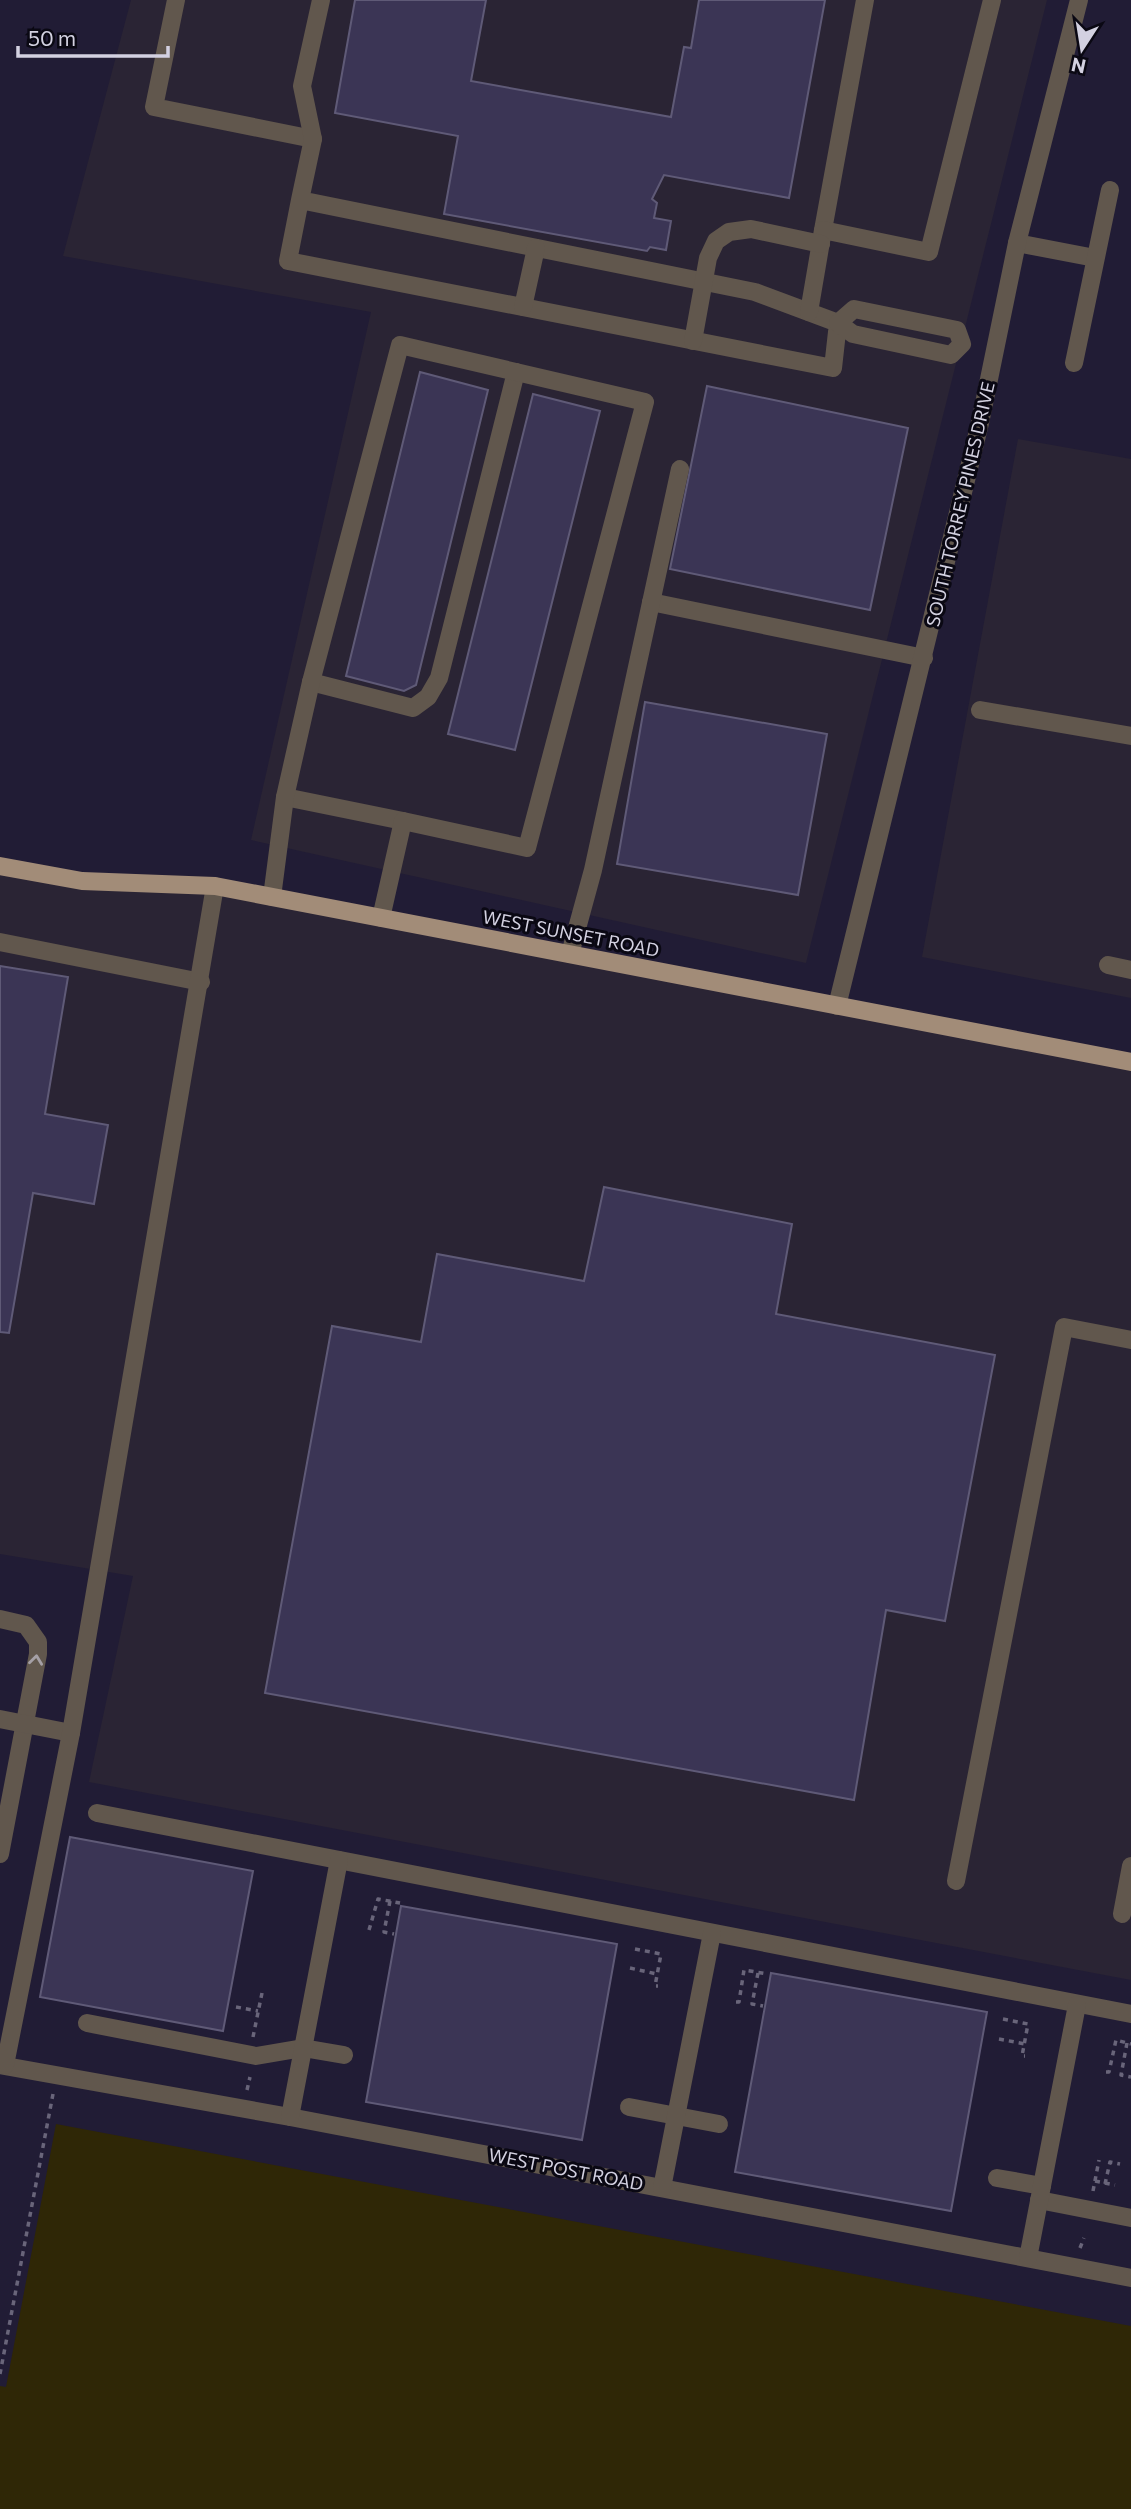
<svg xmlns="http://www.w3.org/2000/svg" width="1131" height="2509" font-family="Commissioner,sans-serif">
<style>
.industrial{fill:#2a2434}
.sand{fill:#2f2706}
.building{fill:#3b3555;stroke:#5f5a77;stroke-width:2}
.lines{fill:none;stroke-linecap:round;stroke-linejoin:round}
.path{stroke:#69657a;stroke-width:3.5;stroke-dasharray:5 5;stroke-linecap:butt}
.minor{stroke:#61574d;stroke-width:18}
.major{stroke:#a28c78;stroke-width:18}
.oneway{stroke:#a5a0a6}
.labels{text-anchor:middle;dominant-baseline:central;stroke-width:6;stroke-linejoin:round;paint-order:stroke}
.street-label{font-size:18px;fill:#d3d1e1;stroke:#0a0813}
</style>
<rect width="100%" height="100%" fill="#211c35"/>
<g class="industrial">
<polygon points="131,0 1047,0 806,963 251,840 371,312 63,256"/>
<polygon points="1018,439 1131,459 1131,998 922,957"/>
<polygon points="0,866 215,886 1131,1062 1131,1980 89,1782 133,1576 0,1554"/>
</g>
<polygon class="sand" points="56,2124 1131,2326 1131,2509 0,2509 0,2386 6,2387"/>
<g class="building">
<polygon points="355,0 486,0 471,81 671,117 684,47 691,48 699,0 825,0 789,198 664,175 652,199 657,203 654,218 671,221 666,250 650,247 647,251 444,214 458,136 335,113"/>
<polygon points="420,372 488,390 416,685 404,691 346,676"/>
<polygon points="707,386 908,428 870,610 670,569"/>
<polygon points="533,394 600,411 515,750 448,734"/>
<polygon points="645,702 827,734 798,895 617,864"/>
<polygon points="0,966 68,977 45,1114 108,1125 94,1204 33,1193 9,1333 0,1332"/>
<polygon points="604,1187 792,1224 776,1314 995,1355 945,1621 886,1610 854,1800 265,1693 332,1326 421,1342 437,1254 584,1281"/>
<polygon points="70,1837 253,1871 223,2031 40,1997"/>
<polygon points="401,1906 617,1944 582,2140 366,2102"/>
<polygon points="771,1973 987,2012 951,2211 735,2172"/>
</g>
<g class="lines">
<g class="path">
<polyline points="390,1901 384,1932 394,1934"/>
<polyline points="369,1930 378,1899 400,1903"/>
<polyline points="635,1949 661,1954 655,1986 658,1986"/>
<polyline points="630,1968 657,1974"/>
<polyline points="758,1973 752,2004 763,2006"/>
<polyline points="736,2002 739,2002 744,1970 768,1974"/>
<polyline points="236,2007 258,2011"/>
<polyline points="1003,2019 1028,2024 1022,2056 1025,2056"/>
<polyline points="253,2037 262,1993"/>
<polyline points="999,2039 1025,2044"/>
<polyline points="1127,2043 1121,2075 1131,2077"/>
<polyline points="1106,2072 1109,2072 1116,2040 1131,2044"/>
<polyline points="247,2090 250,2077"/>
<polyline points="1095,2181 1115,2185"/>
<polyline points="1105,2184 1110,2162 1120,2164"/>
<polyline points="1093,2191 1099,2160"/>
<polyline points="1080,2248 1084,2238"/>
<polyline points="0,2374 53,2094"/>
</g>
<g class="minor">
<polyline points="176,0 154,107 313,139"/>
<polyline points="300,200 288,261 833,368 838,323 755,292 300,200 313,139 302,86 321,0"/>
<polyline points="823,230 865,0"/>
<polyline points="1017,243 1095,258"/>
<polyline points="523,307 536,248"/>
<polygon points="854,309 957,330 962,344 951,355 853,334 838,323"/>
<polyline points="809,312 823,230 929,252 992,0"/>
<polyline points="693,341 708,258 716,241 729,232 751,229 821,244"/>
<polyline points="1074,363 1110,190"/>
<polyline points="651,602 924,658"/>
<polyline points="311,682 413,708 428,697 439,678 516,372"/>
<polyline points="980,710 1131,736"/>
<polyline points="285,797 403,821"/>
<polyline points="272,897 285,797 311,682 400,345 645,402 527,848 403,821 381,918"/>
<polyline points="0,942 201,982"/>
<polyline points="570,954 593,870 680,469"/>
<polyline points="1108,965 1131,970"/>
<polyline points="837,1006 980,423 1017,243 1079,0"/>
<polyline points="0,1619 26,1625 38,1642 38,1654 0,1854"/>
<polyline points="0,1719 71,1733"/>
<polyline points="97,1813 1131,2014"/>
<polyline points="956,1881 1064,1327 1131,1340"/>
<polyline points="1122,1914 1131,1866"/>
<polyline points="87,2023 256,2056 303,2048 344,2055"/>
<polyline points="0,2065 290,2117 1131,2278"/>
<polyline points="5,2065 71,1733 215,886"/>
<polyline points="629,2107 719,2124"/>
<polyline points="290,2117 339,1860"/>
<polyline points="997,2178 1042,2186"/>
<polyline points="662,2188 712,1933"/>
<polyline points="1039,2200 1131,2218"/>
<polyline points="1028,2258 1077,2005"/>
</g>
<polyline class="major" points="0,866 82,881 215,886 1131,1062"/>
</g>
<defs><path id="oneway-chevron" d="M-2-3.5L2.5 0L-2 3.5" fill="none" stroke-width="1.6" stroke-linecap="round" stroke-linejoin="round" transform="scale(1.75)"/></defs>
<use class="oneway" href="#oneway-chevron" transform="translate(36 1660) rotate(-83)"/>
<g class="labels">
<g class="street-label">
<text transform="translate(960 504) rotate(-77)">SOUTH TORREY PINES DRIVE</text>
<text transform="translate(571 933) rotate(11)">WEST SUNSET ROAD</text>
<text transform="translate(566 2169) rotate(11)">WEST POST ROAD</text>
</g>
</g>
<g transform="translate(1082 49) rotate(192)" stroke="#0a0813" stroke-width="5" paint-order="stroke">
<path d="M0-5L12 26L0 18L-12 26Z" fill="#d3d1e1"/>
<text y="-10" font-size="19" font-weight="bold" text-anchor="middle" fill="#d3d1e1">N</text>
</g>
<path d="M18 46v10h150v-10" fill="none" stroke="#d3d1e1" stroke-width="3.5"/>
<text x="28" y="46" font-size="21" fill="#d3d1e1" stroke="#0a0813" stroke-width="5" paint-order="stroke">50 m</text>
</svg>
